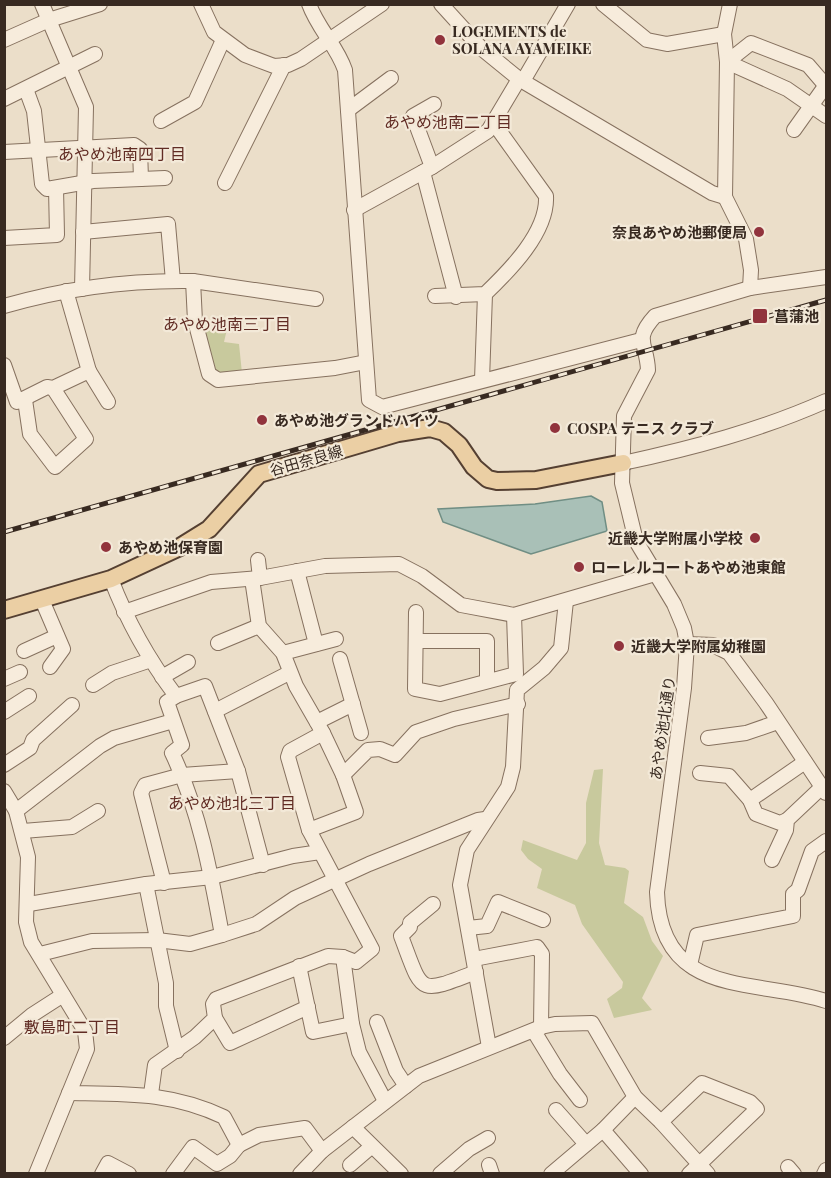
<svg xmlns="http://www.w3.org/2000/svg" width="831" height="1178" font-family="'Playfair Display','Noto Sans JP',serif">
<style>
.green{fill:#c8c99d}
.water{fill:#a9c0b7;stroke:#708e84;stroke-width:1.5}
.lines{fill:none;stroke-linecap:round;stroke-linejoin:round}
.minor-casing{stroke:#86715f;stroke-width:16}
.major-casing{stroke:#554032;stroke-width:20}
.minor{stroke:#f7ecdc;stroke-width:14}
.major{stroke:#ebcfa4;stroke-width:16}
.rail-casing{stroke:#382a21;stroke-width:5}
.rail{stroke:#f3e9d8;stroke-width:3;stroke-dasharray:9;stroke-linecap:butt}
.poi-dot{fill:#91333c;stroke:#f3e9d8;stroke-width:2}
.labels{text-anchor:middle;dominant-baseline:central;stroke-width:4.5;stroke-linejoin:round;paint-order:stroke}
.poi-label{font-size:15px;font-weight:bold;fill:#382a21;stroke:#f3e9d8;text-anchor:start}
.street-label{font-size:15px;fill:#382a21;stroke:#f3e9d8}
.neighbourhood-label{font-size:16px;fill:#612c24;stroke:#f3e9d8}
</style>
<rect width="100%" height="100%" fill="#ebdec9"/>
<g class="green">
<polygon points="201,327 227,329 224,342 239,344 242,373 218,375 212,371"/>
<polygon points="603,769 599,843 605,865 625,868 629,871 624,903 643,917 652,941 663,956 642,998 652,1010 614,1018 607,999 622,988 623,982 582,924 575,905 537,888 542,869 528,859 521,850 523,840 577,860 586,843 586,803 594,770"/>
</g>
<polygon class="water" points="591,496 602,502 607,531 531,554 443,522 438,509 535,504"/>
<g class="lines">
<defs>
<g id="minor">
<polyline points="42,4 86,107 82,289"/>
<polyline points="201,4 214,32 245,55 274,66 288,65 301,59 382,4"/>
<path d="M309 4C318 29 337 46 345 70L369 400 382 407 641 340"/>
<polyline points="441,4 481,48 519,79 712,193 725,197"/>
<polyline points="603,4 647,40 667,44 724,34"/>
<polyline points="730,4 724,34 727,62 725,197 746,239 751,270 750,288"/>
<polyline points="4,40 49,20 100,4"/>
<polyline points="523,81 568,4"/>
<polyline points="826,86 808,65 751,43 727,62 787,89 826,116"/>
<polyline points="26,89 34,111 42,184 47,189 93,181 165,178"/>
<polyline points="4,99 95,54"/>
<polyline points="348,110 391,78"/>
<polyline points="161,121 195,102 223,40"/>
<polyline points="794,130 826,85"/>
<polyline points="4,152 134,145 140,149 141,179"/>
<polyline points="432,167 413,116 434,104"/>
<polyline points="423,172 456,297"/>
<polyline points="225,183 284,65"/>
<polyline points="354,210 432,167 488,131 519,79"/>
<polyline points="83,232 168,224 173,281"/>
<polyline points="4,238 57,235 56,188"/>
<path d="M826 277 750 288 655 316C633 340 647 343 648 370L624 416 622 483 636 541 674 604 684 628 687 644 684 688 657 892C660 1000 757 978 826 1001"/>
<polyline points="193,281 195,321 209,374 218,380 335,368 366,362"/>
<path d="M435 296 485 294C510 270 548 232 546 196L493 122"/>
<path d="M4 306C66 288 130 280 193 281L316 299"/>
<polyline points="4,365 17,402 47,387 53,388 89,371 66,291"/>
<polyline points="89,371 108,402"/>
<polyline points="482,380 485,294"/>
<polyline points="25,400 30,434 55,467 86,439 53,388"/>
<path d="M623 463C693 448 761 430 826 401"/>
<polyline points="258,560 260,578"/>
<polyline points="297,571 316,644"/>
<path d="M111 579C127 621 149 660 176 696L167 702 182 745 172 753C199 809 211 874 222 935"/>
<polyline points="42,600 63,649 50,667"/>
<polyline points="124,612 211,582 260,578 325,566 399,564 422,576 461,605 514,615 655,574"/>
<polyline points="416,612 415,689 440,694 516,674 514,615"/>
<polyline points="416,641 487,641 487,681"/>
<polyline points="218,643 259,626"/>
<polyline points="687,644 713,645 729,653 766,703 826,793"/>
<polyline points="24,651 57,636"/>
<polyline points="283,653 336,639"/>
<polyline points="340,659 361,733"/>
<polyline points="162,677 188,662"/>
<polyline points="4,679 20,672"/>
<polyline points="93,685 112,673 151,660"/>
<polyline points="176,696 205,686 238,771 263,865"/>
<polyline points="215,711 289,673"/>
<polyline points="4,712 29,696"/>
<polyline points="317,722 353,704"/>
<polyline points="323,733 343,775 368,750 380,749 395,755 416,732 454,719 518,704"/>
<polyline points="708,738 746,733 778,722"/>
<polyline points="4,765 30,748 33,740 72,705"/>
<polyline points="700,773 729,776 750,800 756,814 780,823 787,820"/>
<polyline points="4,791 16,811 28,857 26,922 31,942 85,1031 87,1049 36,1174"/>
<polyline points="750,800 805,762"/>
<polyline points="16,811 100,746 114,738 173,721"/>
<polyline points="309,830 356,812 343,775"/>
<polyline points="23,831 72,827 98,811"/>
<polyline points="772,860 786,830 787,820 822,787"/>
<polyline points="164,883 141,793 145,785 182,775 238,771"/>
<polyline points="146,884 166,983 166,1006 177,1051"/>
<polyline points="29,904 146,884 212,877 293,856 320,852"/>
<path d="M433 904 410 923V927L401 936C423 994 417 995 476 972"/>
<polyline points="468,928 487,926 498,902 543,920"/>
<polyline points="40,954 92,941 157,940 190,944 222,935 256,924 295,898 369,864 478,820 485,819"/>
<polyline points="343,957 352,1024 359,1052 385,1101"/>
<polyline points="474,959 537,947 542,954 541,1027 535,1033 560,1074 580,1100"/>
<polyline points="690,965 697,935 793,916 793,894 798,890 812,851 826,841"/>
<polyline points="299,966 313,1032 352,1024"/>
<polyline points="215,1018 230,1043 308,1007"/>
<polyline points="377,1022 396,1071 406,1086"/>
<polyline points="4,1038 32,1015 63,995"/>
<polyline points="489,1047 460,885 467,850 508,787 513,767 517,690 544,668 561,648 566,601"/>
<path d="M69 1093C127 1094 171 1092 224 1117L239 1145 259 1135 305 1128 322 1151"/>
<polyline points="151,1094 155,1065 195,1037 215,1018 213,1004 216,999 328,956 343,957 356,962 372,949 309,830 288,757 290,751 323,733 296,686 283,653 259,626 252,579"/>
<polyline points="556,1110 586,1144"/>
<polyline points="353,1127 401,1174"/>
<polyline points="603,1130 641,1174"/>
<polyline points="350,1165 371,1147"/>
<polyline points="489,1165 492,1174"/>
<polyline points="788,1167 794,1174"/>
<polyline points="102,1174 108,1163 129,1174"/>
<polyline points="173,1174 193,1147 217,1164 230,1156 239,1145"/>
<polyline points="300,1174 322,1151 419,1076 541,1027 555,1024 592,1023 635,1097 661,1122"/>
<polyline points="440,1174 469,1149 488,1138"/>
<polyline points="551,1174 603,1130 635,1097"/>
<polyline points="689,1174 757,1109 750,1102 702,1083 661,1122 708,1174"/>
<polyline points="824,1174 826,1170"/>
</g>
<polyline id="major" points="4,610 111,579 180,547 209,529 259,474 398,433 430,428 444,432 459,445 474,467 488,479 497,481 536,480 623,463"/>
</defs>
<use href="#minor" class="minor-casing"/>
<use href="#major" class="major-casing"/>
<use href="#minor" class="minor"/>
<use href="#major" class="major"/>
<defs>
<polyline id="rail" points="4,532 826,300"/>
</defs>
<use href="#rail" class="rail-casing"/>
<use href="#rail" class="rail"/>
</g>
<g class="poi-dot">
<circle cx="440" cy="40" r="6"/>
<circle cx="759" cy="232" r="6"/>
<rect x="752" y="308" width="16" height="16" rx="3"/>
<circle cx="262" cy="420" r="6"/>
<circle cx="555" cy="428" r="6"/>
<circle cx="755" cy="538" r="6"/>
<circle cx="106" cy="547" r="6"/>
<circle cx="579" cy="567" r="6"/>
<circle cx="619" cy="646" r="6"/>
</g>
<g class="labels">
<g class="poi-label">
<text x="452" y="31">LOGEMENTS de<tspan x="452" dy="17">SOLANA AYAMEIKE</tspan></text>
<text x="747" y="232" text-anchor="end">奈良あやめ池郵便局</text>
<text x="774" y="316">菖蒲池</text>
<text x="274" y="420">あやめ池グランドハイツ</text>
<text x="567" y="428">COSPA テニス クラブ</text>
<text x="743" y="538" text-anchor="end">近畿大学附属小学校</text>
<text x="118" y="547">あやめ池保育園</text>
<text x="591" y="567">ローレルコートあやめ池東館</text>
<text x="631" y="646">近畿大学附属幼稚園</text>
</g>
<g class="street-label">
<text transform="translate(306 460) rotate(-16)">谷田奈良線</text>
<text transform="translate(662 728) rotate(-82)">あやめ池北通り</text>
</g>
<g class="neighbourhood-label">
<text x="448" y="121">あやめ池南二丁目</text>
<text x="122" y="153">あやめ池南四丁目</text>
<text x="227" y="323">あやめ池南三丁目</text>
<text x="232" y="802">あやめ池北三丁目</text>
<text x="72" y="1026">敷島町二丁目</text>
</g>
</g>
<rect width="831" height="1178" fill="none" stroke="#382a21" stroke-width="12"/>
</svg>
